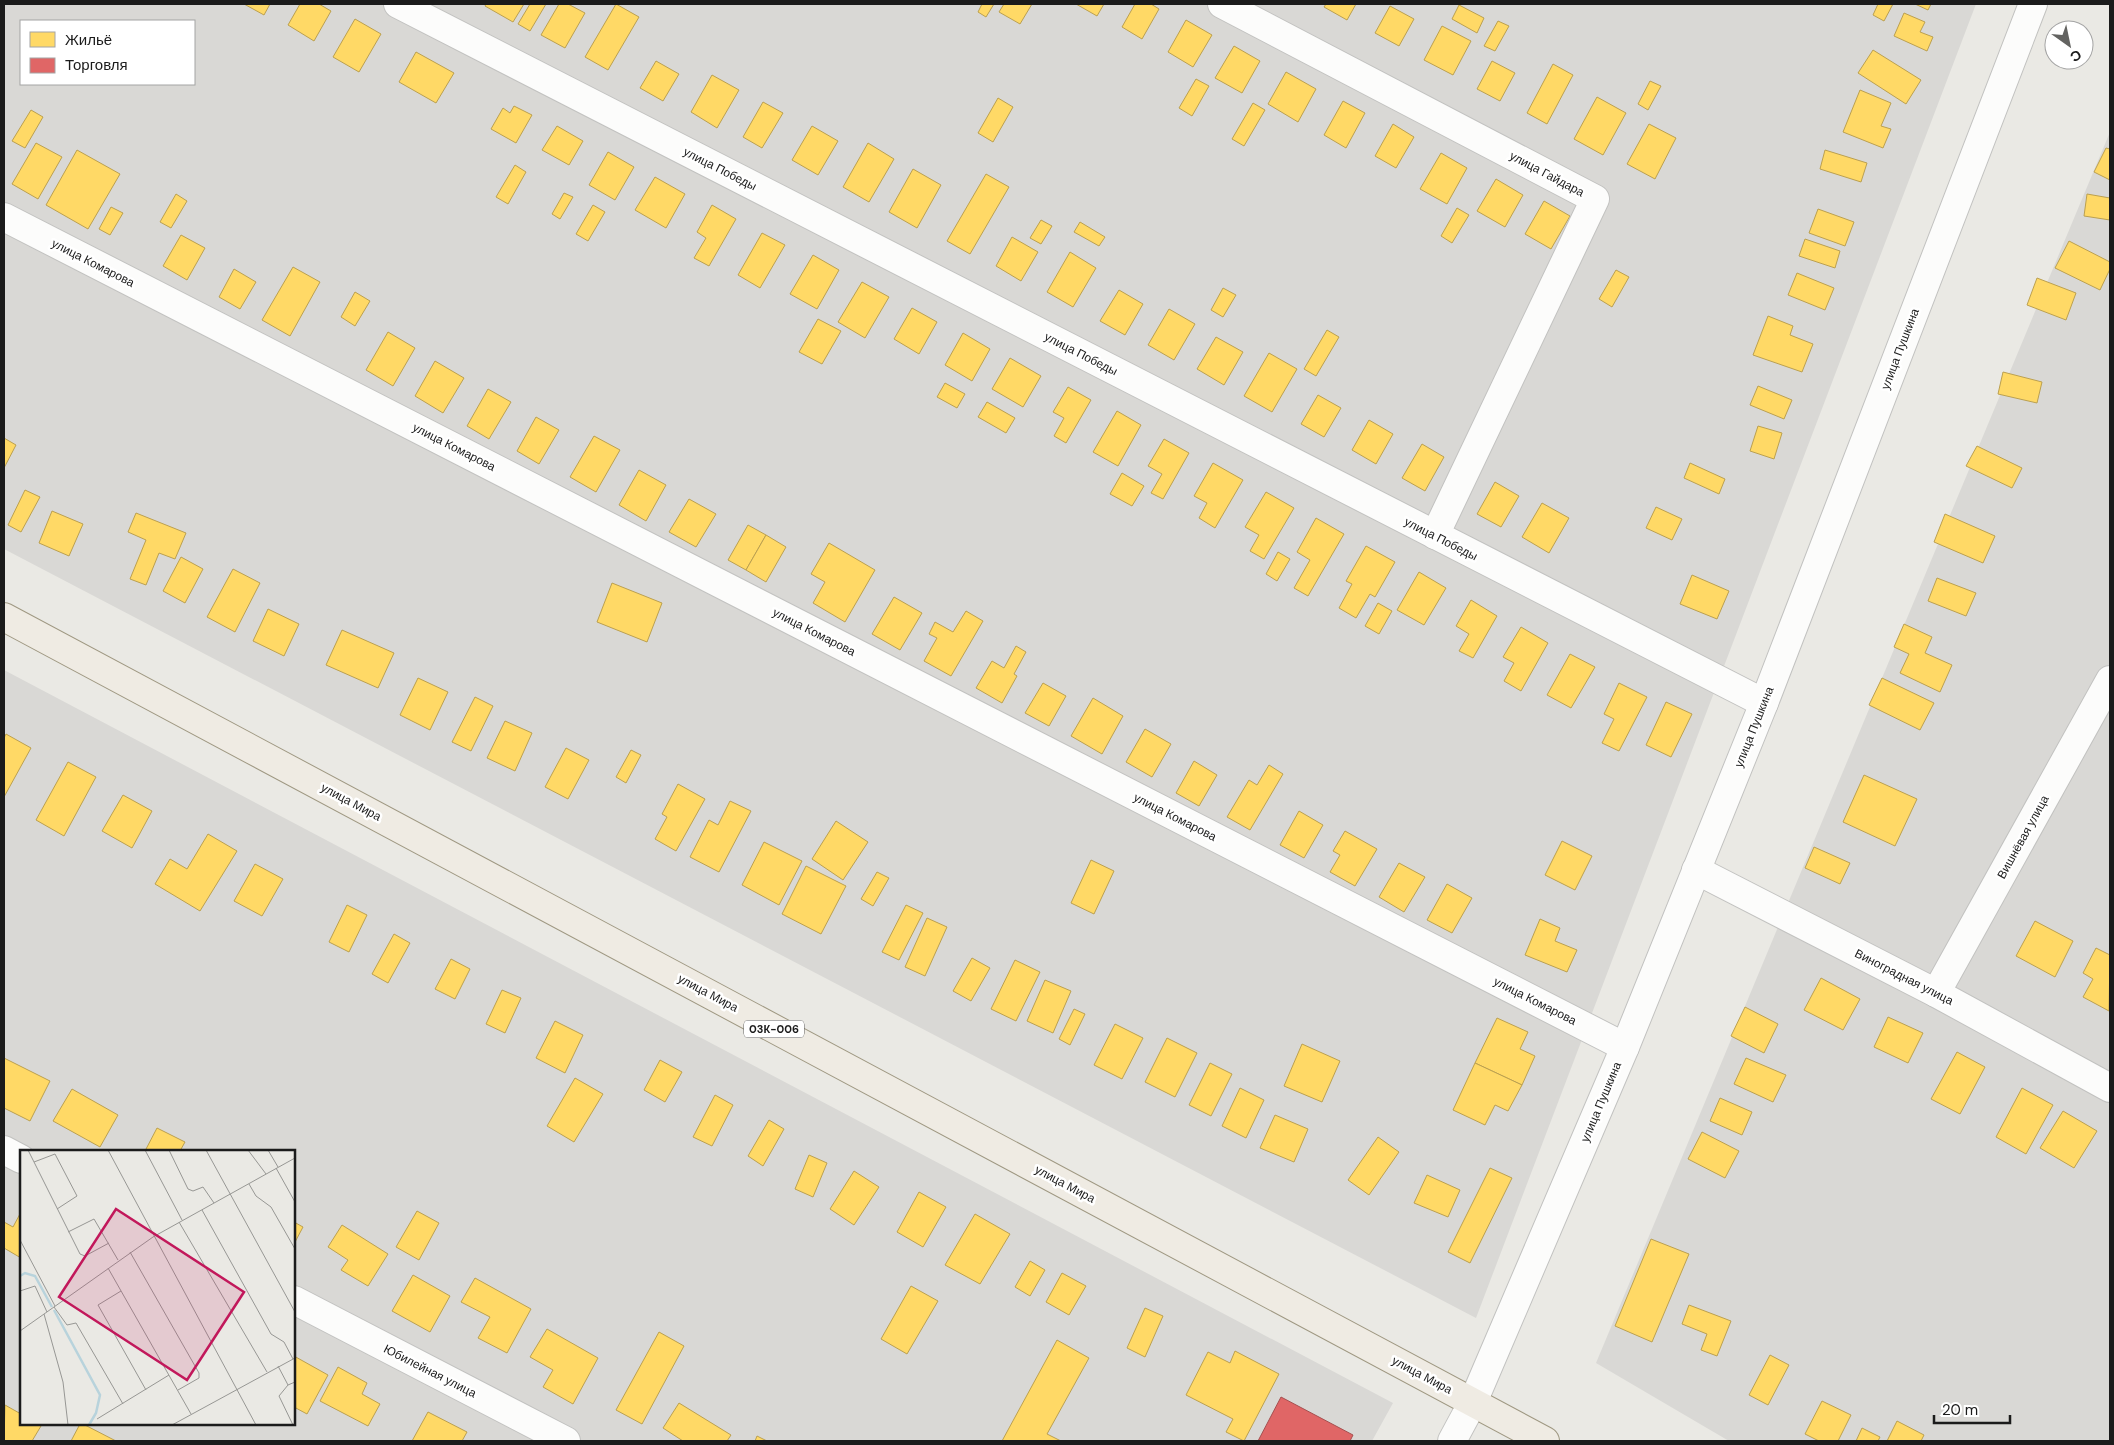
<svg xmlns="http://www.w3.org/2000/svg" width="2114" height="1445" font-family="'DM Sans',sans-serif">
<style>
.residential{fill:#d9d8d5;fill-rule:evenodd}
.homes{fill:#ffd966;stroke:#bba050}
.shops{fill:#e06666;stroke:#a55050}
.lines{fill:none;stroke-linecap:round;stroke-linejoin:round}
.minor-casing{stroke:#c2c2c0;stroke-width:30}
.major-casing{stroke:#9f9882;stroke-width:30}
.minor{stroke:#fcfcfb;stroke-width:28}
.major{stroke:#efebe3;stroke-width:28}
.labels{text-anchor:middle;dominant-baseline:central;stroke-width:5;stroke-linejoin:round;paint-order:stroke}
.shield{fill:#fff;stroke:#5f5f5f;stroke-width:1}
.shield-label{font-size:11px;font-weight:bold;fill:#1b1b1b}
.street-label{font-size:12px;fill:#1b1b1b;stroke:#fff}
.inset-river{fill:none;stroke:#b8d3dc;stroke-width:2.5}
.inset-road{fill:none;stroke:#979794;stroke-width:1}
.view{fill:#c2185b;fill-opacity:0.15;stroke:#c2185b;stroke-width:2.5}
.inset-edge{fill:none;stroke:#1b1b1b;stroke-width:2.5}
</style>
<rect width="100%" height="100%" fill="#eae9e4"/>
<g class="residential">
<path d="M4 4H1976L1476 1318 4 549ZM21 21H194V84H21Z"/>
<polygon points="2110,132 2110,1441 1729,1441 1596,1363"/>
<path d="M4 670 1393 1403 1372 1441H4ZM21 1151H294V1424H21Z"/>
</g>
<g class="homes">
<polygon points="244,4 270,4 264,15"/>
<polygon points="300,4 319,4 331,11 314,41 288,25"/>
<polygon points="486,4 524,4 513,22 485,6"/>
<polygon points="530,4 546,4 530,31 518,24"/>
<polygon points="559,4 568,4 585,13 565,48 541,35"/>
<polygon points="616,4 639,17 608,70 585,57"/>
<polygon points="982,4 994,4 986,17 978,12"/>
<polygon points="1004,4 1032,4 1020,24 999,12"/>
<polygon points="1076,4 1104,4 1097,16"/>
<polygon points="1135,4 1151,4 1159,9 1142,39 1122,27"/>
<polygon points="1326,4 1356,4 1347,20 1324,7"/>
<polygon points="1878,4 1893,4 1884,21 1873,15"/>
<polygon points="1915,4 1931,4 1928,10"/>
<polygon points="1459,5 1484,18 1477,33 1452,19"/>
<polygon points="1390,6 1414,19 1399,46 1375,33"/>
<polygon points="1904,13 1925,22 1920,32 1933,37 1927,51 1894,36"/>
<polygon points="355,19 381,34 359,72 333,57"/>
<polygon points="1186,20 1212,35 1193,67 1168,52"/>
<polygon points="1498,21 1509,26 1495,51 1484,46"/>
<polygon points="1442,26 1471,41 1453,75 1424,60"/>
<polygon points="1234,46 1260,61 1242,93 1215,78"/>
<polygon points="1873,50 1921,80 1906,104 1858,73"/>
<polygon points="416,52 454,73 436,103 399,82"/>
<polygon points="656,61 679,74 663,101 640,88"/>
<polygon points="1492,61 1515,73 1500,101 1477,89"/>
<polygon points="1553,64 1573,75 1547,124 1527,113"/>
<polygon points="1286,72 1316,89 1298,122 1268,104"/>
<polygon points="712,75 739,90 717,128 691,112"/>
<polygon points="1196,79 1209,86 1192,116 1179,108"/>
<polygon points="1650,81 1661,86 1648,110 1638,104"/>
<polygon points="1860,90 1891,103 1881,126 1891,129 1883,148 1843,132"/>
<polygon points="1597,97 1626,113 1603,155 1574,139"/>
<polygon points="998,98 1013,107 993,142 978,133"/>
<polygon points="1343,101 1365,113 1346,148 1324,135"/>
<polygon points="763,102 783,113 762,148 743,137"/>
<polygon points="1253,103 1265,110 1244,146 1232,139"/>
<polygon points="514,106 532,115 516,143 491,129 503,108 510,113"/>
<polygon points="31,110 43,117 25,148 12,141"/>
<polygon points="1393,124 1414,137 1396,168 1375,156"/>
<polygon points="1649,124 1676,138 1655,179 1627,164"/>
<polygon points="557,126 583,141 569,165 542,150"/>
<polygon points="812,126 838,141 818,175 792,160"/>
<polygon points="36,143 62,157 38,199 12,184"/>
<polygon points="868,143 894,159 869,202 843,187"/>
<polygon points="2106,148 2110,149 2110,180 2094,172"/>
<polygon points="77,150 120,174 88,229 46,205"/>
<polygon points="1825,150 1867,163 1861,182 1820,169"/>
<polygon points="608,152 634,167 615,200 589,185"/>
<polygon points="1441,153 1467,168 1447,204 1420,189"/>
<polygon points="515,165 526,172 508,204 496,197"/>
<polygon points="913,169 941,185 917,228 889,212"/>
<polygon points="986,174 1009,187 970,254 947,241"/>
<polygon points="655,177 685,194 666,228 635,210"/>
<polygon points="1496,179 1523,195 1505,227 1477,211"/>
<polygon points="564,193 573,197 560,219 552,214"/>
<polygon points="176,194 187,201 171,228 160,222"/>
<polygon points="2087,194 2110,198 2110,220 2084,216"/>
<polygon points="1544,201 1570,216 1551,249 1525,234"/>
<polygon points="593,205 605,212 588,241 576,234"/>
<polygon points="712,205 736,219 709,266 694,258 706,238 697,232"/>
<polygon points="111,207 123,213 110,235 99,229"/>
<polygon points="1457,208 1469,215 1452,243 1441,236"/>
<polygon points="1818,209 1854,222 1845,246 1809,233"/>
<polygon points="1041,220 1052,226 1041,244 1030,238"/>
<polygon points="1080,222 1105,237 1099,246 1074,232"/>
<polygon points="762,233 785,245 760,288 738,275"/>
<polygon points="181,235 205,248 187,280 163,266"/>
<polygon points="1012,237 1038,252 1021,281 996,266"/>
<polygon points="1805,239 1840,251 1835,268 1799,256"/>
<polygon points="2069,241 2110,262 2110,269 2100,290 2055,268"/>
<polygon points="1070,252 1096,268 1073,307 1047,292"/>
<polygon points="813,255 839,270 817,309 790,294"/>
<polygon points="293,267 320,282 290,336 262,320"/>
<polygon points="234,269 256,282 240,309 219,297"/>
<polygon points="1616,270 1629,277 1612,307 1599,299"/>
<polygon points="1797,273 1834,288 1825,310 1788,295"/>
<polygon points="2037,278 2076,293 2066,320 2027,305"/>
<polygon points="862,282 889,297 865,338 838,322"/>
<polygon points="1223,288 1236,295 1223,317 1211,310"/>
<polygon points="1119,290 1143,304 1125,335 1100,321"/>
<polygon points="355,292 370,301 355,326 341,317"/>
<polygon points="912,308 937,322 919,354 894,339"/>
<polygon points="1169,309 1195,324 1174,360 1148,345"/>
<polygon points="1768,316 1793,326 1790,335 1813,344 1802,372 1753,355"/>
<polygon points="818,319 841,331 822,364 799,352"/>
<polygon points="1327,330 1339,337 1316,376 1304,369"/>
<polygon points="388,332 415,348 393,386 366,370"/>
<polygon points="963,333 990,349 972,381 945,365"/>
<polygon points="1216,337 1243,352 1224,385 1197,369"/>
<polygon points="1269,353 1297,369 1272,412 1244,396"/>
<polygon points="1010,358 1041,376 1023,407 992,389"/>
<polygon points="435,361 464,378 443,413 415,396"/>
<polygon points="2003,372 2042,382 2037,403 1998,394"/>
<polygon points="945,383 965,394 957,408 937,397"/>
<polygon points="1758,386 1792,400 1784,419 1750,405"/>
<polygon points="1068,387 1091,400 1066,443 1054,436 1064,418 1053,412"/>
<polygon points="488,389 511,402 489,439 467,426"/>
<polygon points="1318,395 1341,408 1324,437 1301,424"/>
<polygon points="987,402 1015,418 1006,433 978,417"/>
<polygon points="1117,411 1141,425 1118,466 1093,452"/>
<polygon points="536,417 559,430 539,464 517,451"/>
<polygon points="1369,420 1393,434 1376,464 1352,450"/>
<polygon points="1758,426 1782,433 1774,459 1750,451"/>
<polygon points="594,436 620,450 596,492 570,477"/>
<polygon points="4,438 16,445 4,468"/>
<polygon points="1164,439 1189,453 1163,499 1151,493 1162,474 1148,466"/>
<polygon points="1422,444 1444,457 1425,491 1402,478"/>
<polygon points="1977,446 2022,468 2012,488 1966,466"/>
<polygon points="1213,463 1243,480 1215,528 1199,518 1207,503 1194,496"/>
<polygon points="1690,463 1725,479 1719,494 1684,478"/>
<polygon points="639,470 666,485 646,521 619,505"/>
<polygon points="1122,473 1144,486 1132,506 1110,494"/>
<polygon points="1495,482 1519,496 1501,527 1477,514"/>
<polygon points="25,490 40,497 21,532 8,525"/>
<polygon points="1266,492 1294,508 1264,559 1250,551 1259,535 1245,527"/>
<polygon points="689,499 716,514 696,547 669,532"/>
<polygon points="1542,503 1569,518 1549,553 1522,537"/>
<polygon points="1656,507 1682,519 1672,540 1646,528"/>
<polygon points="52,511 83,524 69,556 39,543"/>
<polygon points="136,513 186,533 175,559 159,553 146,585 130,579 146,540 128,532"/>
<polygon points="1945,514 1995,536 1983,563 1934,542"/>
<polygon points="1316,518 1344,534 1308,596 1294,588 1310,560 1297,552"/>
<polygon points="748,525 766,535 746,570 728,560"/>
<polygon points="766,535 786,547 766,582 746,570"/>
<polygon points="829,543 875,570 845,622 813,603 825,582 811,574"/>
<polygon points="1366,546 1395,562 1375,597 1370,594 1356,618 1339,608 1352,584 1346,581"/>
<polygon points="1278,552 1290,559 1277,581 1266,574"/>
<polygon points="181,557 203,569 185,603 163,591"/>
<polygon points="233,569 260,583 235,632 207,617"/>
<polygon points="1419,572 1446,588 1424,625 1397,610"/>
<polygon points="1692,575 1729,591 1717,619 1680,604"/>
<polygon points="1937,578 1976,593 1966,616 1928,601"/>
<polygon points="612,583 662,603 647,642 597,622"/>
<polygon points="894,597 922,613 900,650 872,634"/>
<polygon points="1471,600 1497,616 1473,658 1459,651 1469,634 1456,626"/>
<polygon points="1378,603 1392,611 1379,634 1365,626"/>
<polygon points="268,609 299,624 284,656 253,641"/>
<polygon points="966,611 983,621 951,676 924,661 937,638 929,634 935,622 953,632"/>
<polygon points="1904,624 1932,637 1925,653 1952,665 1940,692 1900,673 1909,654 1894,647"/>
<polygon points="1521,627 1548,643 1521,691 1504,681 1514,663 1503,657"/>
<polygon points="342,630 394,653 378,688 326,665"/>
<polygon points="1016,646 1026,652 1014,674 1017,676 1002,703 976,688 992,661 1004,668"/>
<polygon points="1570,654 1595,667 1571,708 1547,695"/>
<polygon points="418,678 448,692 430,730 400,715"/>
<polygon points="1882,678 1934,703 1920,730 1869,705"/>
<polygon points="1043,683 1066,696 1049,726 1025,713"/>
<polygon points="1619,683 1647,697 1619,751 1602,743 1614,719 1604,714"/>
<polygon points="475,697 493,706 471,751 452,742"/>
<polygon points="1093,698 1123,716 1102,754 1071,736"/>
<polygon points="1666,702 1692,714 1671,757 1646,745"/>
<polygon points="505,721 532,733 515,771 487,758"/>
<polygon points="1145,729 1171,744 1152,777 1126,762"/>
<polygon points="6,734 31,748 4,797 4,738"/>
<polygon points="566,748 589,760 568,799 545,787"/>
<polygon points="631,750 641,755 626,783 616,777"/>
<polygon points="1194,761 1217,775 1199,806 1176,793"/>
<polygon points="68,762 96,777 64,836 36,820"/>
<polygon points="1269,765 1283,774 1250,830 1227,817 1249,780 1257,785"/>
<polygon points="1864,775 1917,799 1895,846 1843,822"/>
<polygon points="678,784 705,799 676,851 655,839 667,817 662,814"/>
<polygon points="123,795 152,811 132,848 102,831"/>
<polygon points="730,801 751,811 719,872 690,857 709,820 718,825"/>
<polygon points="1299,811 1323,825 1304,858 1280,845"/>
<polygon points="836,821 868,842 843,880 812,859"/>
<polygon points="1345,831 1377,849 1355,886 1330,872 1340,855 1333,851"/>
<polygon points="208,834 237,851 200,911 155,884 170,859 187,869"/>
<polygon points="1562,841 1592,856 1575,890 1545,875"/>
<polygon points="764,842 802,861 779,905 742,885"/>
<polygon points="1814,847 1850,863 1840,884 1805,868"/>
<polygon points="1091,860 1114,871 1094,914 1071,903"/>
<polygon points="1399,863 1425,877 1404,912 1379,897"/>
<polygon points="255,864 283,879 262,916 234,901"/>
<polygon points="806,866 846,886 821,934 782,914"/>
<polygon points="877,872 889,878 873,906 861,899"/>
<polygon points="1447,884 1472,898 1452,933 1427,920"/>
<polygon points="347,905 367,915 349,952 329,942"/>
<polygon points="906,905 923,913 899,960 882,952"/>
<polygon points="927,918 947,927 925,976 905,967"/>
<polygon points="1540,919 1560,928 1555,941 1577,950 1567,972 1525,955"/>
<polygon points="2035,921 2073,941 2055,977 2016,956"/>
<polygon points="394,934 410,943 388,983 372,974"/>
<polygon points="2096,948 2110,955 2109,1011 2083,997 2093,979 2083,973"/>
<polygon points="972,958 990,968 971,1001 953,991"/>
<polygon points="451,959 470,969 455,999 435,989"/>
<polygon points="1015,960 1040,972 1016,1021 991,1009"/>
<polygon points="1821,978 1860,999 1843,1030 1804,1010"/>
<polygon points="1045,980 1071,991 1053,1033 1027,1021"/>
<polygon points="502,990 521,998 505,1033 486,1024"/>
<polygon points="1745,1007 1778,1024 1764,1053 1731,1036"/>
<polygon points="1074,1009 1085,1014 1070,1045 1059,1039"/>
<polygon points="1888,1017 1923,1033 1908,1063 1874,1047"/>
<polygon points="1497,1018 1528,1032 1520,1049 1535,1056 1522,1085 1475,1063"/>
<polygon points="555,1021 583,1035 565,1073 536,1058"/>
<polygon points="1115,1024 1143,1038 1122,1079 1094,1065"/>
<polygon points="1167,1038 1197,1053 1175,1097 1145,1082"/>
<polygon points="1302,1044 1340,1061 1322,1102 1284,1086"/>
<polygon points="1957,1052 1985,1067 1960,1114 1931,1099"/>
<polygon points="4,1058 50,1081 30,1121 4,1108"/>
<polygon points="1746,1058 1786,1075 1773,1102 1734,1084"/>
<polygon points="660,1060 682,1072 665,1102 644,1090"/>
<polygon points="1210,1063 1232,1074 1211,1116 1189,1105"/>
<polygon points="1475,1063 1522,1085 1508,1111 1495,1105 1485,1125 1453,1110"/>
<polygon points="575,1078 603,1094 574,1142 547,1126"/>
<polygon points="1240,1088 1264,1100 1246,1138 1222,1126"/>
<polygon points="2022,1088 2053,1105 2026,1154 1996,1137"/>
<polygon points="72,1089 118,1115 100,1147 53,1121"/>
<polygon points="715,1095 733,1105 712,1146 693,1137"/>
<polygon points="1720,1098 1752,1112 1742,1135 1710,1121"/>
<polygon points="2063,1111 2097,1131 2074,1168 2040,1148"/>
<polygon points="1275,1115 1308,1129 1294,1162 1260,1148"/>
<polygon points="769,1120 784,1129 763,1166 748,1156"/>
<polygon points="157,1128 185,1142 180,1151 145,1151"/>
<polygon points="1702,1132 1739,1151 1725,1178 1688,1159"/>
<polygon points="1378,1137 1399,1152 1369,1195 1348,1180"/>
<polygon points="809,1155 827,1163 813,1197 795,1189"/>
<polygon points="1490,1168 1512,1178 1470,1263 1448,1252"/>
<polygon points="854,1171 879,1187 854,1225 830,1209"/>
<polygon points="1427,1175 1460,1190 1448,1217 1414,1203"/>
<polygon points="919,1192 946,1207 923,1247 897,1232"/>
<polygon points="417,1211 439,1223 419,1260 396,1247"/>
<polygon points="21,1212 21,1258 4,1248 4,1222 13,1227"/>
<polygon points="975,1214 1010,1234 980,1284 945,1265"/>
<polygon points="294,1222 303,1227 294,1244"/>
<polygon points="342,1225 388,1254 368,1286 341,1270 348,1260 328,1247"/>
<polygon points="1651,1239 1689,1254 1652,1342 1615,1326"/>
<polygon points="1030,1261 1045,1270 1030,1296 1015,1287"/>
<polygon points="1062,1273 1086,1286 1069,1315 1046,1302"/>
<polygon points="413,1275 450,1296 430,1332 392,1311"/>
<polygon points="475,1278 531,1309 507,1353 478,1338 490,1317 461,1302"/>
<polygon points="911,1286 938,1301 907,1354 881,1339"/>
<polygon points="1689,1305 1731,1321 1717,1356 1701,1350 1707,1334 1682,1324"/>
<polygon points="1145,1308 1163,1316 1145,1357 1127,1348"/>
<polygon points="547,1329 598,1358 573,1404 543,1387 553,1370 530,1357"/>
<polygon points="659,1332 684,1346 642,1424 616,1410"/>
<polygon points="1057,1340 1089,1358 1047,1434 1061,1441 1002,1441"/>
<polygon points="1235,1351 1279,1374 1244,1441 1226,1432 1233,1419 1186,1395 1208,1352 1230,1363"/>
<polygon points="1770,1355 1789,1365 1768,1405 1749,1395"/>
<polygon points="294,1356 328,1375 307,1414 294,1407"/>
<polygon points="338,1367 367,1383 362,1394 380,1404 368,1426 320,1401"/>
<polygon points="1822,1401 1851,1415 1838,1441 1819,1441 1805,1434"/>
<polygon points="679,1403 731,1435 727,1441 683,1441 663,1428"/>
<polygon points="5,1405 21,1414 21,1424 38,1424 41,1426 32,1441 4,1441"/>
<polygon points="428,1412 467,1432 462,1441 412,1441"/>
<polygon points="1897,1421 1924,1435 1921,1441 1887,1441"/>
<polygon points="80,1424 83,1424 116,1441 71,1441"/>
<polygon points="1862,1428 1880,1437 1878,1441 1856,1441"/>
<polygon points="757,1436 767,1441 755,1441"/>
</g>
<polygon class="shops" points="1281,1397 1353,1435 1350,1441 1258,1441"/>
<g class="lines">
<defs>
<g id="minor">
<polyline points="398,4 1764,703"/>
<polyline points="1222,4 1595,199 1435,535"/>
<polyline points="4,217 1625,1047"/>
<polyline points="1696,870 1936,993 2110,1088"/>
<polyline points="1936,993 2110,680"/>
<polyline points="4,1150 21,1159"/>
<polyline points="294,1300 566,1441"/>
<polyline points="1452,1441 1473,1402 1625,1047 1764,703 2033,4"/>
</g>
<polyline id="major" points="4,617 1545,1441"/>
</defs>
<use href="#minor" class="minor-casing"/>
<use href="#major" class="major-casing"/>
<use href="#minor" class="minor"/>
<use href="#major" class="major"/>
</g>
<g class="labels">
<rect class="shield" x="744" y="1020.5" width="60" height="17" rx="4"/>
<g class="shield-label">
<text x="774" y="1029">03К-006</text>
</g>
<g class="street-label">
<text transform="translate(720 169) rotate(27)">улица Победы</text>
<text transform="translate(1547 174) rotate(28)">улица Гайдара</text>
<text transform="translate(93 263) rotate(27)">улица Комарова</text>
<text transform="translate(1900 349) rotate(-69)">улица Пушкина</text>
<text transform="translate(1081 354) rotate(27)">улица Победы</text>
<text transform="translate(454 447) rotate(27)">улица Комарова</text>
<text transform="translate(1441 539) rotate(27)">улица Победы</text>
<text transform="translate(814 632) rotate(27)">улица Комарова</text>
<text transform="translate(1754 727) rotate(-68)">улица Пушкина</text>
<text transform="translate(351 802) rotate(28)">улица Мира</text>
<text transform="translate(1175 817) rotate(27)">улица Комарова</text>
<text transform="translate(2023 837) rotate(-61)">Вишнёвая улица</text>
<text transform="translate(1904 977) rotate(27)">Виноградная улица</text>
<text transform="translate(708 993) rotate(28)">улица Мира</text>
<text transform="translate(1535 1001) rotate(27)">улица Комарова</text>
<text transform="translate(1601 1102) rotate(-67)">улица Пушкина</text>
<text transform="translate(1065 1184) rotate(28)">улица Мира</text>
<text transform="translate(430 1371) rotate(27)">Юбилейная улица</text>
<text transform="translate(1422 1375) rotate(28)">улица Мира</text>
</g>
</g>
<g transform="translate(20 1150)">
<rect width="275" height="275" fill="#eae9e4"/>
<path class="inset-river" d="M0 126 5 123 15 126 32 157M34 160 80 245 76 263 69 275"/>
<path class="inset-road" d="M8 0 60 104 65 106 89 93M88 0 236 275M125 0 162 70M149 0 168 39 173 41 183 37 194 53M186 0 275 162M228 0 246 24M248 0 258 17M14 12 35 4 57 46 37 59M256 18 275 52M229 34 236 46 251 57 275 99M182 60 251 184 264 192 273 209M159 72 247 222M48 82 74 69 98 110M0 90 35 156M110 102 179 223V228L158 240M88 118 171 264M0 141 15 136 27 162M101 141 78 155 126 240M34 157 47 175 56 173 103 254M24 164 43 232 48 275M0 181 133 87 275 8M258 216 268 235 275 232M268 235 259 246 273 275M77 269 149 225M152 275 275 208"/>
<path class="view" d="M96 59 224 142 167 230 39 147Z"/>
<rect width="275" height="275" class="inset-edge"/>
</g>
<rect width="2114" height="1445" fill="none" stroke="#1b1b1b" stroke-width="10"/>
<rect x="20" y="20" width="175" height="65" fill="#ffffff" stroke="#a4a4a4"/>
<rect x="30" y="32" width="25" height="15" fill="#ffd966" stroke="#a4a4a4"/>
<text x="65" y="45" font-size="15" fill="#1b1b1b">Жильё</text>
<rect x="30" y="58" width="25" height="15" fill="#e06666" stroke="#a4a4a4"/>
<text x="65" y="70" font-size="15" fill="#1b1b1b">Торговля</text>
<g transform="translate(2069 45) rotate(147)"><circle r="24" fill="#ffffff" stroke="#a4a4a4"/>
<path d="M0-4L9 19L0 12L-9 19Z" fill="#636361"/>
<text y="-8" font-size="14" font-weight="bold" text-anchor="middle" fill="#1b1b1b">С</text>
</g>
<path d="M1934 1415v8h76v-8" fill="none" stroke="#1b1b1b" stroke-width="2.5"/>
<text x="1942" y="1415" font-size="15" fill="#1b1b1b" stroke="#ffffff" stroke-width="4" paint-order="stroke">20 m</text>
</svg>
